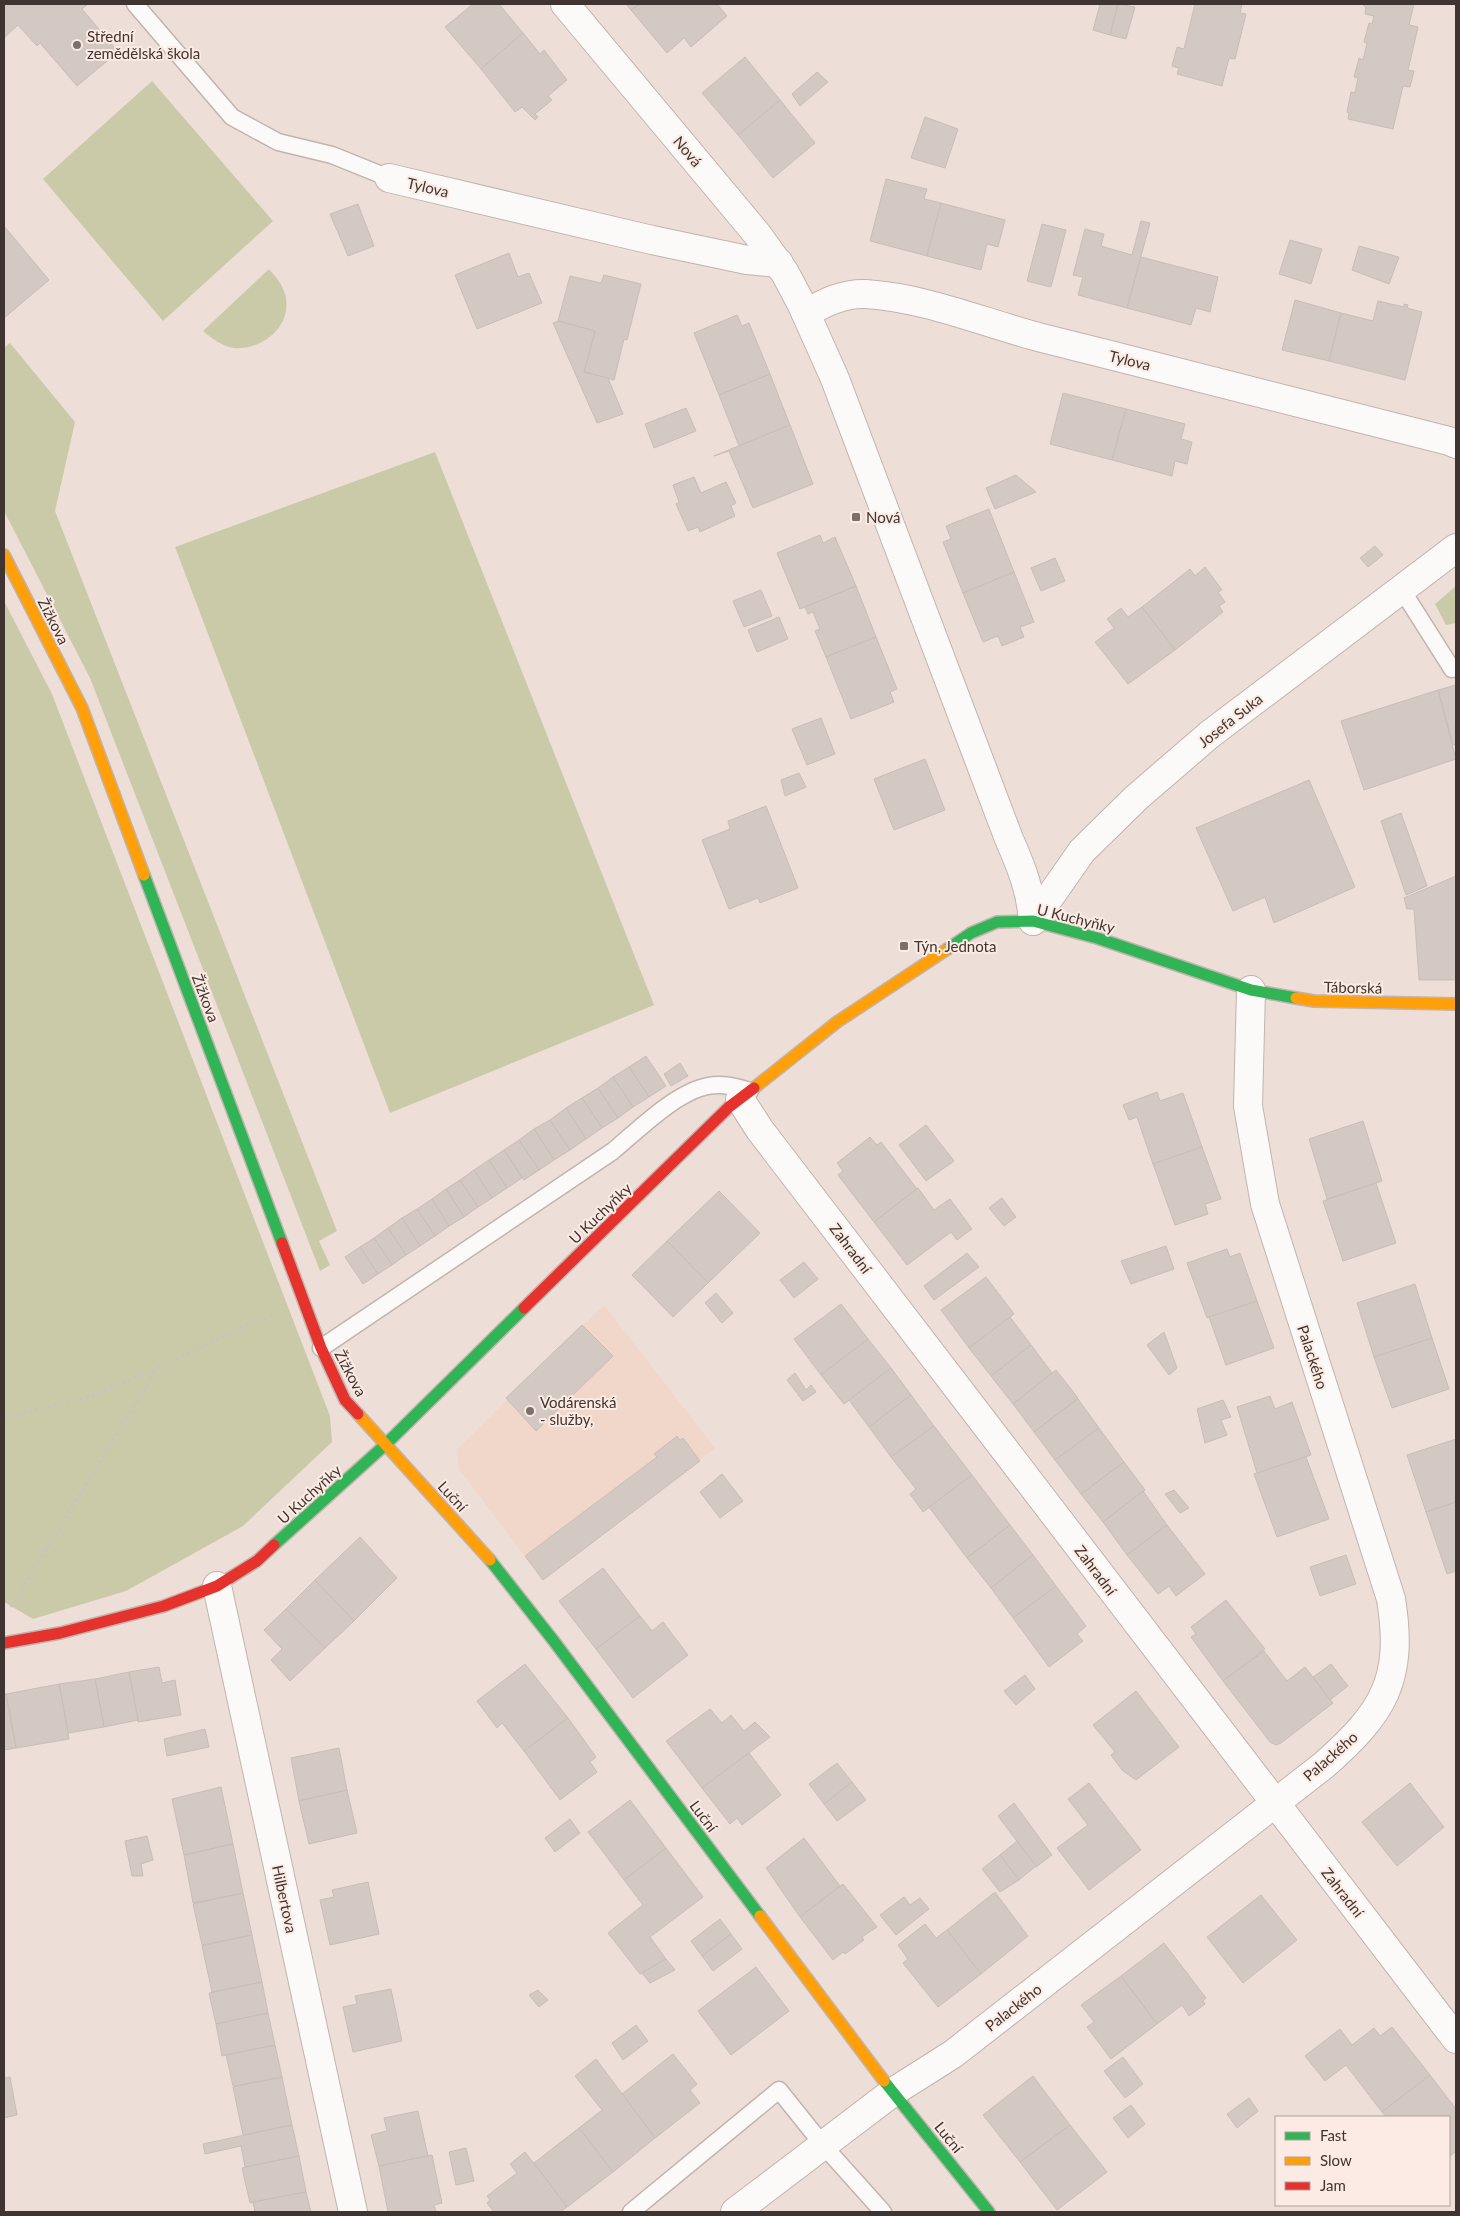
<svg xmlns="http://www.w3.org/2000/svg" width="1460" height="2216" font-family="Lato,sans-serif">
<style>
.built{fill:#f1d6ca}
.green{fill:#cacaa8}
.building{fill:#d4c8c3;stroke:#c9bdb8}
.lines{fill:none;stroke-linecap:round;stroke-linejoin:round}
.lane-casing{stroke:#c0b4af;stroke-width:19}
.street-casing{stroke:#c0b4af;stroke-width:30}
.fast-casing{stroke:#c0b4af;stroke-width:14}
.slow-casing{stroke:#c0b4af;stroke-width:14}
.jam-casing{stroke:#c0b4af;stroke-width:14}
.path{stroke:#c8c3c0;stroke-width:3;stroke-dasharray:2.5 4;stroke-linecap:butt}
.lane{stroke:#fcfaf9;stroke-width:16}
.street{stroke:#fcfaf9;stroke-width:28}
.fast{stroke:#30b455;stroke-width:11}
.slow{stroke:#ff9f0a;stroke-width:11}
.jam{stroke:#e5322d;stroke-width:11}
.poi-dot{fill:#7c706a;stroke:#fcebe4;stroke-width:2}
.labels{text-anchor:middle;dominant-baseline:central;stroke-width:4;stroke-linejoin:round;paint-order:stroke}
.poi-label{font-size:15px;fill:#3f342f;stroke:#fcebe4;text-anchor:start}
.street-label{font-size:15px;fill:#3f342f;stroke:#fcebe4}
</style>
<rect width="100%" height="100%" fill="#eeded8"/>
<polygon class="built" points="604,1305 715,1448 542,1579 459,1469 457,1449"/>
<g class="green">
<polygon points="152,81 273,221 163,321 43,179"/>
<path d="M269 269C276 277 282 284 285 294 294 325 262 351 233 348 222 346 211 338 203 331Z"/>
<polygon points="10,343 75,422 55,511 337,1231 319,1241 330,1265 320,1271 90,678 4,511 4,348"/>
<polygon points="435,452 654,1005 390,1113 175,547"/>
<polygon points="1456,586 1456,623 1446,625 1435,604"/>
<polygon points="4,601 52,694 330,1416 332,1442 243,1526 126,1591 33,1619 4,1602"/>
</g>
<g class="building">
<polygon points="4,4 88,4 82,9 118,52 77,86 40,43 37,46 18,25 4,38"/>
<polygon points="473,4 499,4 523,33 481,69 445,27"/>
<polygon points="626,4 640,4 631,10"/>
<polygon points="640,4 717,4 727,16 691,47 684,38 667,53 631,10"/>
<polygon points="1100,4 1118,4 1110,35 1093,30"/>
<polygon points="1118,4 1135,7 1126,39 1110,35"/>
<polygon points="1195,4 1242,4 1240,13 1246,14 1235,59 1229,58 1222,86 1177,74 1179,68 1172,66 1177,47 1184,49"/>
<polygon points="1364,4 1414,4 1409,25 1418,27 1408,70 1414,71 1410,87 1403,86 1393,129 1348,119 1349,113 1347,112 1351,92 1355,93 1358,78 1354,77 1359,58 1363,60 1367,43 1364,42 1369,23 1372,24 1374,16 1365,14 1366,7 1364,6"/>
<polygon points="523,33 540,54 544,50 567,80 548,96 552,100 535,114 538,117 535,120 522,107 515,112 481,69"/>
<polygon points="745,57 780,100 738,135 702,93"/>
<polygon points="817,72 828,82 800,106 792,94"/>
<polygon points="780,100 815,143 773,178 738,135"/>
<polygon points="925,117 958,129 945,168 911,158"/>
<polygon points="886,179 927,189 924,199 941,203 927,256 870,241"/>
<polygon points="941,203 1005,220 998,247 987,244 981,270 927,256"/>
<polygon points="358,204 374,246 348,256 330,214"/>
<polygon points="1141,221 1150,223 1127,308 1078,295 1083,277 1073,275 1085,229 1104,234 1101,246 1132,255"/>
<polygon points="1042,224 1066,230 1051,287 1027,281"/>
<polygon points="4,226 49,280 4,318"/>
<polygon points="1290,240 1322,249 1311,284 1279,274"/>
<polygon points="1359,246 1399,257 1389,284 1352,270"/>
<polygon points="509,253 518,277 529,273 542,303 477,329 455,275"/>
<polygon points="1141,257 1218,277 1210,312 1196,308 1191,325 1127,308"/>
<polygon points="604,275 641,284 627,340 624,339 614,380 584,372 595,331 558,321 570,276 601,283"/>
<polygon points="1295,300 1341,313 1329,361 1282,350"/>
<polygon points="1378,301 1404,307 1404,304 1408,305 1407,308 1422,312 1405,380 1329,361 1341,313 1373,321"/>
<polygon points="737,315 742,326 749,323 770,374 719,395 694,333"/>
<polygon points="558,321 595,331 584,372 608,378 623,414 597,423 553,323"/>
<polygon points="770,374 790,425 739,446 719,395"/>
<polygon points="1063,393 1126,409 1112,460 1050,444"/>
<polygon points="686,408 696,431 654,448 645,424"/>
<polygon points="1126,409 1185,424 1181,439 1192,442 1187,464 1175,461 1172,476 1112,460"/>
<polygon points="790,425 813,484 753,508 729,451 714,456"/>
<polygon points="1016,475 1036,492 995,509 986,488"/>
<polygon points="694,477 701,493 726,482 736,503 731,506 735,516 700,532 698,527 688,531 676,504 679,502 673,485"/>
<polygon points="989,509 1014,572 963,593 943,542 951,539 946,526"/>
<polygon points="820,535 823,543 835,537 856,586 800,609 777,553"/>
<polygon points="1375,546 1383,555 1368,567 1360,558"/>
<polygon points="1055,558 1065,581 1041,591 1031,568"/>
<polygon points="1205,567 1222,590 1218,592 1225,602 1219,606 1223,612 1175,650 1142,607 1190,569 1195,576"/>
<polygon points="1014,572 1034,622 1020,627 1024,637 1002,646 998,636 983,642 963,593"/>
<polygon points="856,586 876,637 826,657 815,631 820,629 813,612 808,614 805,607"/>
<polygon points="761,590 772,616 744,627 733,601"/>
<polygon points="1142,607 1175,650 1128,684 1095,642 1114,628 1107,619 1121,608 1128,617"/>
<polygon points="779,617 788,639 757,652 748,630"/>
<polygon points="876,637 897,689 890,692 894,702 851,719 826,657"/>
<polygon points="1456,685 1456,745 1453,745 1438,690"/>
<polygon points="1438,690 1456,759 1364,790 1341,721"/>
<polygon points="821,718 835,754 807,765 792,729"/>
<polygon points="925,759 945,810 894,830 874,779"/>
<polygon points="799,773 806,787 785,796 781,780"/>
<polygon points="1309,780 1355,887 1274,923 1265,897 1233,911 1196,828"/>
<polygon points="766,806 798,888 760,903 758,898 729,909 702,840 730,829 728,821"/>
<polygon points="1401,813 1427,886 1406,895 1381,821"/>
<polygon points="1456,876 1456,980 1419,980 1414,909 1407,909 1404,898"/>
<polygon points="646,1056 666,1086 649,1097 629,1067"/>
<polygon points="680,1063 688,1076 671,1086 664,1074"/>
<polygon points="629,1067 649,1097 633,1107 613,1077"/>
<polygon points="613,1077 633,1107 618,1118 598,1088"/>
<polygon points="598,1088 618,1118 602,1128 582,1098"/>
<polygon points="1157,1092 1160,1101 1183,1093 1202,1147 1153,1164 1137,1117 1129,1120 1123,1105"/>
<polygon points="582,1098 602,1128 586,1139 566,1108"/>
<polygon points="566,1108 586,1139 570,1150 550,1120"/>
<polygon points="550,1120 570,1150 554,1160 534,1129"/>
<polygon points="1363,1121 1382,1181 1327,1199 1309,1139"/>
<polygon points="926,1125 954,1161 926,1181 899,1145"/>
<polygon points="534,1129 554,1160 539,1170 519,1140"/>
<polygon points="870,1137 877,1145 881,1142 917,1189 874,1222 838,1175 843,1171 837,1163"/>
<polygon points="519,1140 539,1170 524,1180 504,1150"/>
<polygon points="1202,1147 1221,1199 1205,1204 1208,1214 1175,1225 1153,1164"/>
<polygon points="504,1150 522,1178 507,1188 489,1160"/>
<polygon points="489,1160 507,1188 492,1198 474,1170"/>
<polygon points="474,1170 492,1198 478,1207 460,1180"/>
<polygon points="460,1180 478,1207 464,1217 446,1189"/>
<polygon points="1376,1183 1396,1243 1343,1261 1323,1201"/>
<polygon points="918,1188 934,1210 950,1199 972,1229 957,1240 951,1232 907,1265 874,1222"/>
<polygon points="446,1189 464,1217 449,1226 432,1199"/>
<polygon points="719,1191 760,1233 708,1283 667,1241"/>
<polygon points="1002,1198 1016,1217 1004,1226 989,1208"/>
<polygon points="432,1199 449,1226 435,1236 417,1209"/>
<polygon points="417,1209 435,1236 420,1246 402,1218"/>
<polygon points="402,1218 420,1246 406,1255 388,1228"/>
<polygon points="388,1228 406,1255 392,1265 374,1238"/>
<polygon points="374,1238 392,1265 378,1274 360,1247"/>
<polygon points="667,1241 708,1283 673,1317 632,1275"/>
<polygon points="1166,1246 1174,1269 1131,1284 1121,1261"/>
<polygon points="360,1247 378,1274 363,1284 345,1257"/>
<polygon points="1227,1249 1230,1257 1240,1253 1257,1301 1207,1318 1187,1263"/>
<polygon points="967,1253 979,1267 934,1300 924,1286"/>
<polygon points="804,1262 818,1279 794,1298 780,1280"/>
<polygon points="986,1277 1014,1314 969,1348 941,1310"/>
<polygon points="1415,1284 1432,1338 1374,1357 1357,1303"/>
<polygon points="716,1293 733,1313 722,1323 705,1303"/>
<polygon points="1257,1301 1274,1348 1226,1365 1209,1317"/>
<polygon points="841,1304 868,1339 821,1375 794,1339"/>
<polygon points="1010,1317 1031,1345 991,1376 969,1348"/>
<polygon points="582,1325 613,1356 536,1431 506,1398"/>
<polygon points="1164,1332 1177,1368 1169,1375 1147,1345"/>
<polygon points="1432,1338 1449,1389 1392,1408 1374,1357"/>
<polygon points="868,1339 891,1368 844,1404 821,1375"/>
<polygon points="1031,1345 1052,1373 1013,1404 991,1376"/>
<polygon points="891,1368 911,1395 869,1427 849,1400"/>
<polygon points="1056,1370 1078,1398 1034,1432 1013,1404"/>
<polygon points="795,1373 806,1390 811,1385 816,1392 803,1401 787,1380"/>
<polygon points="911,1395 934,1426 891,1457 869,1427"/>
<polygon points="1270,1396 1275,1409 1292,1402 1311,1455 1257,1473 1237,1407"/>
<polygon points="1078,1399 1099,1428 1055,1460 1034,1432"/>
<polygon points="1223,1400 1231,1417 1221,1420 1227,1435 1205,1443 1197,1409"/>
<polygon points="934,1426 972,1475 923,1512 910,1494 916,1489 891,1457"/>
<polygon points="1099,1428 1124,1462 1081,1494 1055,1460"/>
<polygon points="677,1436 680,1440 683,1438 700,1461 543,1580 525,1556 657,1457 654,1454"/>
<polygon points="1456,1439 1456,1502 1426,1512 1407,1455"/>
<polygon points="1306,1457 1329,1519 1277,1537 1254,1474"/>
<polygon points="1124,1462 1145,1490 1103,1522 1081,1494"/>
<polygon points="722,1474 743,1501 720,1518 700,1492"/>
<polygon points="972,1475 1010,1525 967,1558 929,1507"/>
<polygon points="1174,1490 1189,1508 1180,1513 1165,1494"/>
<polygon points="1143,1491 1167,1525 1127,1555 1103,1522"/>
<polygon points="1456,1502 1456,1571 1447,1574 1426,1512"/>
<polygon points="1010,1525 1033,1555 991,1588 967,1558"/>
<polygon points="1167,1525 1205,1574 1176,1596 1169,1586 1158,1594 1127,1555"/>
<polygon points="360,1537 397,1578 354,1621 315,1580"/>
<polygon points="1033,1555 1056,1586 1013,1618 991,1588"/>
<polygon points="1346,1555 1356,1584 1320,1596 1310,1567"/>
<polygon points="603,1568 640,1616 596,1649 559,1601"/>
<polygon points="315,1580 354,1621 325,1648 286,1609"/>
<polygon points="1056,1586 1086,1626 1077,1634 1083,1641 1049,1667 1013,1618"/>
<polygon points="1226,1600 1265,1649 1223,1681 1191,1637 1196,1634 1191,1627"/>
<polygon points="286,1609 325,1648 290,1681 271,1660 282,1649 264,1630"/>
<polygon points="640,1616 652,1631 663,1622 688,1655 633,1698 596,1649"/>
<polygon points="1264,1651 1287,1681 1305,1667 1333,1703 1281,1743 1276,1745 1270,1742 1223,1681"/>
<polygon points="525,1664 568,1718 524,1751 502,1723 497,1728 477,1701"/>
<polygon points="1331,1664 1348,1686 1330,1700 1313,1677"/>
<polygon points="159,1667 162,1683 175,1680 181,1715 138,1722 129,1672"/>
<polygon points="129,1672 138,1720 104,1727 95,1679"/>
<polygon points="1025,1675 1035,1689 1016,1705 1004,1691"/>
<polygon points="95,1679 104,1727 68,1733 59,1684"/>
<polygon points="59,1684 69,1739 16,1748 6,1694"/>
<polygon points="1136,1691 1179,1747 1136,1780 1122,1770 1111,1755 1115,1752 1093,1725"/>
<polygon points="4,1694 6,1694 16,1748 4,1750"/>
<polygon points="710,1709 722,1723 731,1715 744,1731 755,1722 770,1737 702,1788 666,1741"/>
<polygon points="568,1718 596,1757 590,1762 597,1772 560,1800 524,1751"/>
<polygon points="205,1729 209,1747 167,1756 164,1739"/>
<polygon points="339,1748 347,1790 299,1801 291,1758"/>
<polygon points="749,1753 781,1795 742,1825 737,1818 730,1824 702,1788"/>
<polygon points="837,1763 852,1782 824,1804 809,1784"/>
<polygon points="852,1782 866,1800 837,1821 824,1804"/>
<polygon points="1089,1783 1141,1850 1089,1890 1057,1848 1088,1825 1068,1799"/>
<polygon points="1410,1783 1444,1827 1397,1866 1362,1822"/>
<polygon points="221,1787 233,1844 184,1855 172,1799"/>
<polygon points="347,1790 357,1833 309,1844 299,1801"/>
<polygon points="630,1800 666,1848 624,1880 588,1832"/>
<polygon points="1014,1803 1052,1855 1036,1867 998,1816"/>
<polygon points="570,1819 580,1833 555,1852 545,1838"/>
<polygon points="147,1836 153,1860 141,1864 143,1876 132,1876 125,1841"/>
<polygon points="804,1838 840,1886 800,1917 766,1868"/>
<polygon points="1017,1841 1036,1866 1019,1880 1000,1855"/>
<polygon points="233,1844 243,1893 193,1903 184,1855"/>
<polygon points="666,1848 703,1897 650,1937 666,1959 640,1974 608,1933 643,1905 624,1880"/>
<polygon points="1000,1855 1019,1880 1000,1892 982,1869"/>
<polygon points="368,1882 379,1934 330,1945 320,1900 334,1897 332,1890"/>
<polygon points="843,1884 877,1927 862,1937 864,1940 845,1954 843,1952 833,1960 800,1917"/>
<polygon points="995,1892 1028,1936 981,1974 947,1930"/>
<polygon points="243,1893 252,1935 202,1945 193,1904"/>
<polygon points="1261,1895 1297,1940 1243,1983 1207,1937"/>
<polygon points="904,1897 910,1905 920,1898 929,1909 896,1935 880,1915"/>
<polygon points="720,1919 731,1934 702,1956 691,1941"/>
<polygon points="925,1924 936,1938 947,1930 981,1974 938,2007 903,1963 908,1959 898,1945"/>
<polygon points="731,1934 742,1949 713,1971 702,1956"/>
<polygon points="252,1935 262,1982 212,1992 202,1946"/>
<polygon points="1164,1943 1206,1998 1203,2001 1205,2004 1189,2016 1182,2005 1157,2024 1121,1976"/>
<polygon points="666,1959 675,1970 650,1983 642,1973"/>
<polygon points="756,1967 789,2011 731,2055 698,2011"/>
<polygon points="1121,1976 1157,2024 1111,2059 1087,2027 1094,2022 1081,2005"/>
<polygon points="262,1982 268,2013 216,2024 209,1993"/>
<polygon points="391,1989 402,2041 353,2052 343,2007 357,2004 355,1996"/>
<polygon points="538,1990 548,2000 539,2007 529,1995"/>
<polygon points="268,2013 275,2045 222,2056 216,2024"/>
<polygon points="636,2025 648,2041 623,2060 612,2043"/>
<polygon points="1392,2027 1430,2075 1382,2112 1346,2065 1325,2081 1305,2056 1340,2029 1352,2045 1374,2028 1380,2036"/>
<polygon points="275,2045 282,2077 233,2086 226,2055"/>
<polygon points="673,2054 697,2084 690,2090 700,2103 655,2138 622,2094"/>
<polygon points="1123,2057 1143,2084 1125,2098 1104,2071"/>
<polygon points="596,2059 655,2138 613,2172 579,2128 602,2110 575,2076"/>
<polygon points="1430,2075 1456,2109 1456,2151 1449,2157 1449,2117 1386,2117 1382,2112"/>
<polygon points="1033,2076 1070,2125 1020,2162 983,2115"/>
<polygon points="10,2077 17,2115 4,2118 4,2078"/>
<polygon points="282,2077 292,2125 243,2135 233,2087"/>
<polygon points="1249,2098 1258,2111 1237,2128 1227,2114"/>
<polygon points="1131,2105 1145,2124 1128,2138 1113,2118"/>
<polygon points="418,2111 428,2156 379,2166 371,2135 387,2131 384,2118"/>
<polygon points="292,2125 299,2156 245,2167 241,2146 205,2154 203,2144"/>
<polygon points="1070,2125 1107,2172 1057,2210 1020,2162"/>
<polygon points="579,2128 613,2172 567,2207 534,2163"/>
<polygon points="466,2148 474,2181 456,2185 449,2152"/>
<polygon points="525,2152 567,2207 560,2212 494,2212 487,2203 490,2200 487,2196 517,2173 510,2164"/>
<polygon points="432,2155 442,2203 434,2205 436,2212 388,2212 379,2166"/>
<polygon points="299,2156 306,2192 250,2203 242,2168"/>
<polygon points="306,2192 311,2212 255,2212 253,2202"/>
</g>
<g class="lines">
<defs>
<g id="lane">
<polyline points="135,4 232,117 278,142 332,155 389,178"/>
<polyline points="1402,590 1452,669 1456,668"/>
<path d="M321 1348 613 1151C638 1130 676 1092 708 1086 723 1083 736 1087 750 1091"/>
<polyline points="631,2212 779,2090 823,2145 883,2212"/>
</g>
<g id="street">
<path d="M565 4 757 234 785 273 802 305 835 379 1009 839C1021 866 1031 891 1033 921"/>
<polyline points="389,178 652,240 747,260 779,263"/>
<path d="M806 314C824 302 845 293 866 294 927 298 984 323 1042 338 1178 372 1314 407 1449 441L1456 444"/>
<polyline points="1033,921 1082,851 1136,798 1209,735 1456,548"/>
<polyline points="740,1099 760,1130 1456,2039"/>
<polyline points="217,1586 353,2212"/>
<path d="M735 2212 893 2092 953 2054 1324 1765C1384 1712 1404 1680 1391 1599L1265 1204 1248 1106 1251 990"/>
</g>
<g id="fast">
<polyline points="144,875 282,1243"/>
<polyline points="946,950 971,933 997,922 1033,921 1097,938 1251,990 1296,998"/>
<polyline points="274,1545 385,1445 524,1308"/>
<polyline points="490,1560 553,1640 760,1916"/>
<polyline points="884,2081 989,2212"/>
</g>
<g id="slow">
<polyline points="4,555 82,708 144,875"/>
<polyline points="1296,998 1314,1001 1456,1004"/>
<polyline points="754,1088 837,1022 946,950"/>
<polyline points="358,1414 490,1560"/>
<polyline points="760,1916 884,2081"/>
</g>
<g id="jam">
<polyline points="282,1243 321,1348 345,1400 358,1414"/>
<polyline points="524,1308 729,1107 754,1088"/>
<polyline points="4,1643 60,1633 164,1606 217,1586 257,1561 274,1545"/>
</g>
</defs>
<use href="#lane" class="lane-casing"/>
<use href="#street" class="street-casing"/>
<use href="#fast" class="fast-casing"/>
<use href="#slow" class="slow-casing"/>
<use href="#jam" class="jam-casing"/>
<g class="path">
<polyline points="4,1418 89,1397 156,1369 253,1322 274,1315"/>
<polyline points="11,1607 156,1370"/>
</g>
<use href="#lane" class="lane"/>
<use href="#street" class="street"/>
<use href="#fast" class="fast"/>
<use href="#slow" class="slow"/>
<use href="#jam" class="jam"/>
</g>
<g class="poi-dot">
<circle cx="77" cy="45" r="5"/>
<rect x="851" y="512" width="10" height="10" rx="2.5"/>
<rect x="899" y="941" width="10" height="10" rx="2.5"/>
<circle cx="530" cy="1411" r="5"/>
</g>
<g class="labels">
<g class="poi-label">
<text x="87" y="36">Střední<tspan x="87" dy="17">zemědělská škola</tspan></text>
<text x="866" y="517">Nová</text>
<text x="914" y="946">Týn, Jednota</text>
<text x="540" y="1402">Vodárenská<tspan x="540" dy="17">- služby,</tspan></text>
</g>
<g class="street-label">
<text transform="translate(688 151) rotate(50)">Nová</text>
<text transform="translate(428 187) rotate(13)">Tylova</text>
<text transform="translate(1130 360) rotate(14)">Tylova</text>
<text transform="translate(54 621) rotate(63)">Žižkova</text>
<text transform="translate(1230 720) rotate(-38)">Josefa Suka</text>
<text transform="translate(1076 918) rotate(14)">U Kuchyňky</text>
<text transform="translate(1353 987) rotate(1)">Táborská</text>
<text transform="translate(206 998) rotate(69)">Žižkova</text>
<text transform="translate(600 1213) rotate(-44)">U Kuchyňky</text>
<text transform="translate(851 1248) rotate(53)">Zahradní</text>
<text transform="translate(1313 1357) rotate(72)">Palackého</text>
<text transform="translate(351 1373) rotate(62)">Žižkova</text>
<text transform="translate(309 1494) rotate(-42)">U Kuchyňky</text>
<text transform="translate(453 1496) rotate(47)">Luční</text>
<text transform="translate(1096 1570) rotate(53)">Zahradní</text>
<text transform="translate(1330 1756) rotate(-41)">Palackého</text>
<text transform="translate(704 1816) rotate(53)">Luční</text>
<text transform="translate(1343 1892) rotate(52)">Zahradní</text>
<text transform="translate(285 1899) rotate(78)">Hilbertova</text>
<text transform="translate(1013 2007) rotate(-38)">Palackého</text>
<text transform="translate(949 2137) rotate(51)">Luční</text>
</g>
</g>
<rect width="1460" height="2216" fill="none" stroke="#3f342f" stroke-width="10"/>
<rect x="1275" y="2116" width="175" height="90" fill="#fcebe4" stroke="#b0a29c"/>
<rect x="1285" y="2132" width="25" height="8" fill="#30b455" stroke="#b0a29c"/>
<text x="1320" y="2141" font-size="15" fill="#3f342f">Fast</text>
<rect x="1285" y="2157" width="25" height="8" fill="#ff9f0a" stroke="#b0a29c"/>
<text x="1320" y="2166" font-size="15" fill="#3f342f">Slow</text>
<rect x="1285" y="2182" width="25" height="8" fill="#e5322d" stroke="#b0a29c"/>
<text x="1320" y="2191" font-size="15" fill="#3f342f">Jam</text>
</svg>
